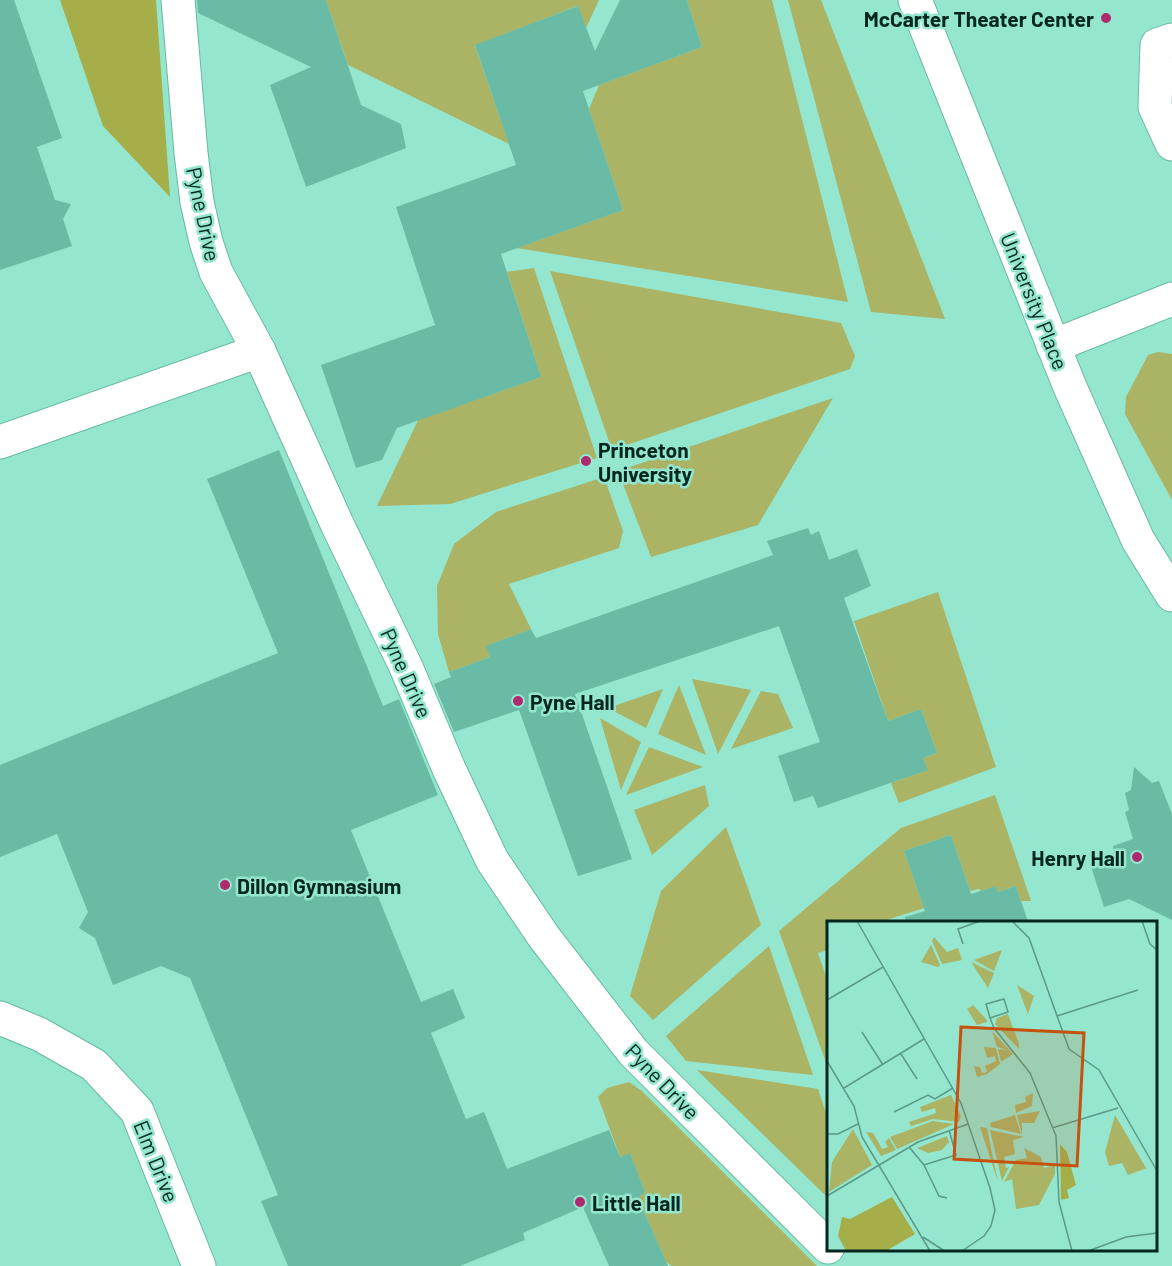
<svg xmlns="http://www.w3.org/2000/svg" width="1172" height="1266" font-family="Barlow,sans-serif">
<style>
.green{fill:#abb365}
.forest{fill:#a6ae4a}
.building{fill:#6abba5}
.lines{fill:none;stroke-linecap:round;stroke-linejoin:round}
.minor-casing{stroke:#67b9a2;stroke-width:35}
.minor{stroke:#fff;stroke-width:33}
.poi-dot{fill:#af296f;stroke:#94e6ce;stroke-width:2}
.labels{text-anchor:middle;dominant-baseline:central;stroke-width:5;stroke-linejoin:round;paint-order:stroke}
.poi-label{font-size:21px;font-weight:bold;fill:#03271f;stroke:#94e6ce;text-anchor:start}
.street-label{font-size:21px;fill:#03271f;stroke:#94e6ce}
.inset-road{fill:none;stroke:#5a9a88;stroke-width:1.5}
.view{fill:#c6520f;fill-opacity:0.15;stroke:#c6520f;stroke-width:3}
.inset-edge{fill:none;stroke:#03271f;stroke-width:3}
</style>
<rect width="100%" height="100%" fill="#94e6ce"/>
<g class="green">
<polygon points="326,0 599,0 586,28 577,6 475,46 509,144 348,65"/>
<polygon points="687,0 772,0 848,302 517,248 623,210 589,109 599,85 702,47"/>
<polygon points="788,0 821,0 945,319 871,312"/>
<polygon points="534,268 597,458 450,504 377,506 434,387 441,412 541,377 507,272"/>
<polygon points="550,271 841,323 855,356 850,369 612,450"/>
<polygon points="1158,352 1172,354 1172,500 1125,414 1126,397 1148,355"/>
<polygon points="833,398 758,525 651,557 618,471"/>
<polygon points="604,477 623,531 619,548 509,584 531,629 487,646 490,657 449,672 438,634 437,586 454,544 496,512"/>
<polygon points="938,592 996,767 899,803 891,783 927,770 923,758 937,753 921,709 888,721 854,621"/>
<polygon points="692,679 751,690 718,754"/>
<polygon points="679,685 706,755 658,734"/>
<polygon points="663,689 646,728 608,708"/>
<polygon points="761,691 778,694 793,728 731,749"/>
<polygon points="600,718 641,742 621,790"/>
<polygon points="649,747 703,767 626,795"/>
<polygon points="705,785 709,806 652,855 634,810"/>
<polygon points="995,795 1031,901 1021,901 1016,886 998,892 996,886 982,891 978,889 970,891 951,835 904,851 924,908 880,922 828,922 828,950 818,953 828,982 828,1068 779,931 901,828"/>
<polygon points="726,827 761,925 653,1020 630,996 661,891"/>
<polygon points="769,946 813,1075 686,1061 666,1036"/>
<polygon points="697,1070 818,1089 828,1119 828,1198"/>
<polygon points="629,1082 642,1091 817,1266 672,1266 666,1262 638,1198 645,1192 630,1154 620,1157 598,1097 607,1088"/>
</g>
<polygon class="forest" points="60,0 156,0 170,197 103,126"/>
<g class="building">
<polygon points="0,0 14,0 62,138 37,147 55,200 71,204 63,219 72,246 0,270"/>
<polygon points="197,0 326,0 361,105 401,124 406,148 306,187 270,85 311,67 198,13"/>
<polygon points="620,0 687,0 702,47 583,91 623,210 501,254 541,377 397,428 382,460 356,468 321,365 435,325 396,207 516,165 475,45 578,6 595,51"/>
<polygon points="279,450 383,706 399,699 438,795 351,830 421,1002 453,989 465,1018 431,1033 466,1119 484,1112 507,1169 609,1130 620,1157 630,1153 645,1192 638,1198 668,1266 609,1266 583,1207 523,1233 525,1240 460,1266 288,1266 261,1201 278,1195 190,978 161,966 113,985 95,938 79,928 88,912 57,834 0,857 0,765 278,653 207,479"/>
<polygon points="808,528 811,535 819,531 829,560 857,549 871,586 844,598 888,721 921,709 937,753 923,758 928,770 818,808 813,796 794,802 778,756 820,742 779,626 575,694 632,859 578,876 519,710 454,732 434,684 451,677 449,672 490,657 486,646 531,629 536,638 773,555 767,541"/>
<polygon points="1134,767 1152,783 1159,781 1172,814 1172,920 1129,899 1104,907 1089,860 1114,853 1113,846 1133,839 1125,812 1129,810 1125,793 1131,790"/>
<polygon points="951,835 971,894 996,886 998,892 1016,886 1028,922 906,922 905,917 925,911 904,851"/>
</g>
<g class="lines">
<defs>
<g id="minor">
<polyline points="178,0 191,153 197,202 206,242 216,272 259,351 337,524 406,667 449,769 492,860 544,937 633,1052 828,1247"/>
<polyline points="915,0 1070,387 1138,540 1172,595"/>
<polyline points="1172,40 1157,45 1155,107 1172,144"/>
<polyline points="1053,346 1172,299"/>
<polyline points="0,442 259,351"/>
<polyline points="0,1018 39,1034 94,1065 137,1111 199,1266"/>
</g>
</defs>
<use href="#minor" class="minor-casing"/>
<use href="#minor" class="minor"/>
</g>
<g class="poi-dot">
<circle cx="1106" cy="18" r="6"/>
<circle cx="586" cy="461" r="6"/>
<circle cx="518" cy="701" r="6"/>
<circle cx="1137" cy="857" r="6"/>
<circle cx="225" cy="885" r="6"/>
<circle cx="580" cy="1202" r="6"/>
</g>
<g class="labels">
<g class="poi-label">
<text x="1094" y="18" text-anchor="end">McCarter Theater Center</text>
<text x="598" y="449">Princeton<tspan x="598" dy="24">University</tspan></text>
<text x="530" y="701">Pyne Hall</text>
<text x="1125" y="857" text-anchor="end">Henry Hall</text>
<text x="237" y="885">Dillon Gymnasium</text>
<text x="592" y="1202">Little Hall</text>
</g>
<g class="street-label">
<text transform="translate(204 214) rotate(78)">Pyne Drive</text>
<text transform="translate(1035 301) rotate(68)">University Place</text>
<text transform="translate(407 673) rotate(66)">Pyne Drive</text>
<text transform="translate(663 1081) rotate(46)">Pyne Drive</text>
<text transform="translate(157 1161) rotate(68)">Elm Drive</text>
</g>
</g>
<g transform="translate(827 921)">
<rect width="330" height="330" fill="#94e6ce"/>
<path d="M107 16 120 31 131 27 135 39 115 43 105 20ZM104 24 113 44 111 46 94 41ZM175 29 167 50 147 39ZM144 41 167 52 161 67ZM190 64 207 75 201 93ZM146 84 160 99V101L150 104 140 88ZM181 93 192 123V128L168 103 170 97ZM165 110 186 133 174 141 171 128 181 129 170 126ZM157 126 169 127 173 143 160 153 150 156 147 145 153 146 155 152 160 151 158 145 169 140 168 135 160 137ZM206 172 205 185 189 192 188 184 199 181 198 176ZM124 174 134 195 132 201 106 198 84 205 82 201 109 192 108 187 95 191 93 186ZM213 190 207 202H195V214L190 194ZM188 194 194 213 164 206 163 202ZM288 194 319 247H320L301 254 295 242 282 245 278 231ZM106 200 127 203 70 228 63 216ZM153 206 160 207 171 261ZM26 208 45 244 2 271 5 241ZM163 209 197 216 186 219 188 233 177 236 179 247 182 246 175 260ZM39 211 46 212 55 228 61 226 58 221 62 217 69 229 54 235ZM120 215 122 221 115 229 101 232 90 227ZM197 227 214 236 217 247 228 244V253L212 284 189 288 185 258 177 261 189 239 200 237Z" fill="#abb365"/>
<path d="M233 223 240 231 249 264 240 269 242 277 234 279ZM65 276 88 313 59 330H19L11 315 15 296 23 298Z" fill="#a6ae4a"/>
<path class="inset-road" d="M30 0 134 182 163 267 168 289 164 305 157 315 135 330M185 0 202 17 242 128 272 149 330 250M315 0 323 23 330 29M136 23 131 8 153 0M0 79 56 46M230 95 311 69M163 97 181 91 177 78 159 83 163 97 167 107 203 152 229 215 232 281 245 330M35 111 56 144M74 133 90 158M0 140 27 185 35 216 103 330M17 167 97 118M67 191 101 174 108 178 126 167M225 207 291 187M0 213H11L31 203M82 226 97 244 129 234 122 209M97 244 112 275 120 277M0 275 91 221 141 203M96 316 116 329M261 330 299 316 330 312"/>
<path class="view" d="M134 106 257 112 250 245 127 238Z"/>
<rect width="330" height="330" class="inset-edge"/>
</g>
</svg>
